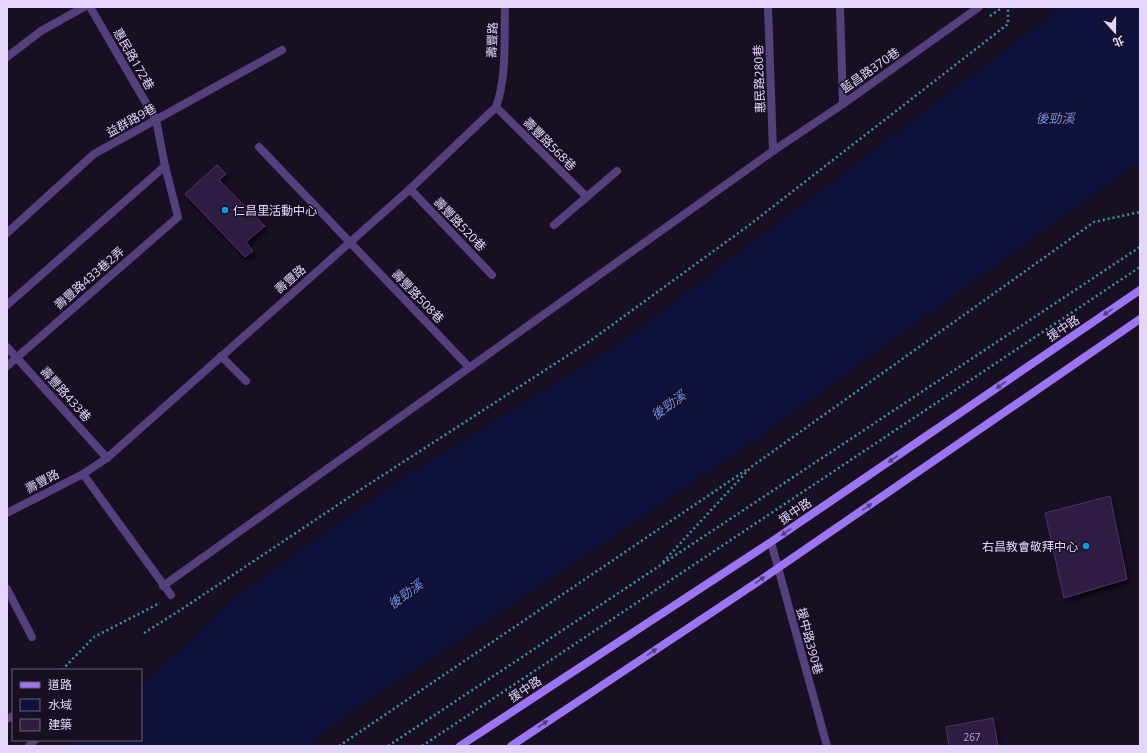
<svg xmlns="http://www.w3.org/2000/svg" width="1147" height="753" font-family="'Open Sans','Noto Sans TC',sans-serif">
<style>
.water{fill:#0e123d}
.building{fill:#2f1e42;stroke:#4e326b;filter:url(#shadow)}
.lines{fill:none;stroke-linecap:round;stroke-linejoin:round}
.path{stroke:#3a92ab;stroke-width:2.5;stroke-dasharray:2 3;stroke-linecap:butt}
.street{stroke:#53407d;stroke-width:8}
.secondary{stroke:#9c75f2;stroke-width:8}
.oneway{fill:#533d80}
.poi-dot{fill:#1597e7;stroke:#181022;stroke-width:1.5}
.labels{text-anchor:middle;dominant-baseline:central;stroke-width:3;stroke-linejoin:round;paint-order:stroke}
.number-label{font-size:10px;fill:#b7a7cd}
.street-label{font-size:12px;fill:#e4d5fb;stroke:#181022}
.poi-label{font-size:12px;fill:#e4d5fb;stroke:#181022;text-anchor:start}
.water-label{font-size:13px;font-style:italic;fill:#6d8ff1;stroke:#181022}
</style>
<defs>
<filter id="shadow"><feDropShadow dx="2.5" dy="4.5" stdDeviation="2" flood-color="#0009"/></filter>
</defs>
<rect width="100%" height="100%" fill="#181022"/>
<polygon class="water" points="1059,7 1140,7 1140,162 1134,165 745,447 440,653 364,702 307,746 70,746 77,740 141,740 141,685 172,658 233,599 389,487 623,341 1046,19"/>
<g class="building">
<polygon points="217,165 226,174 219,180 265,226 246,242 253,251 245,257 185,194"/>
<polygon points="1110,496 1127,579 1064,598 1045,513"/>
<polygon points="993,718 998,746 949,746 946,727"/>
</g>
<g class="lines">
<g class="path">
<polyline points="990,16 1003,7"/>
<polyline points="663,562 751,467 1094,222 1140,212"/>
<polyline points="144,633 182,609 360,490 590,341 748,226 1008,24 1008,7"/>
<polyline points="62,670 94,637 160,603"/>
<polyline points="339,746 746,470"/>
<polyline points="388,746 1140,247"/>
<polyline points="422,746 1140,267"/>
</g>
<g class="street">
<polyline points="768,7 773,151"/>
<polyline points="840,7 843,104"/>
<polyline points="7,57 41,31 84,7"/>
<polyline points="496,107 587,197"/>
<polyline points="259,147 469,367"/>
<polyline points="410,189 492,275"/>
<polyline points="554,225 617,171"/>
<polyline points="7,233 94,154 282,50"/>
<polyline points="7,305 165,166"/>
<polyline points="7,347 107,458"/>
<polyline points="221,356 246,381"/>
<polyline points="7,366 178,217 165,166 156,120 90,7"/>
<polyline points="83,474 171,595"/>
<path d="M7 513 83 474 107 458 410 189 496 107C507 77 504 39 505 7"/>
<polyline points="771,542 827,746"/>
<polyline points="163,586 773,151 843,104 979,7"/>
<polyline points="7,589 32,637"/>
<polyline points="7,719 13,716"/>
<polyline points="29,746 35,740"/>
</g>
<g class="secondary">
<polyline points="460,746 771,542 1140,290"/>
<polyline points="511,746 762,579 1140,319"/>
</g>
</g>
<defs><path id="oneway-solid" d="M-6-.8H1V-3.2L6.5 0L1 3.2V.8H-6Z"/></defs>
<g class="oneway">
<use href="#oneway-solid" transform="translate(1108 312) rotate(146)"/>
<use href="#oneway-solid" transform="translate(1001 385) rotate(146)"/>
<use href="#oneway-solid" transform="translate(893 459) rotate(146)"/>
<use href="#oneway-solid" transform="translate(867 507) rotate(-34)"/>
<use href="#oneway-solid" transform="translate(786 532) rotate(146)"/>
<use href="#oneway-solid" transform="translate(760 580) rotate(-34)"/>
<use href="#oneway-solid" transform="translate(652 652) rotate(-34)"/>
<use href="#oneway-solid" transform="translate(543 724) rotate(-34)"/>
</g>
<g class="poi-dot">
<circle cx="225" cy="210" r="4"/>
<circle cx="1086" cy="546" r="4"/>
</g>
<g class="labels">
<g class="number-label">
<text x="972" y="737">267</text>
</g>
<g class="street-label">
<text transform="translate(492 40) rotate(-88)">壽豐路</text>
<text transform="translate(134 59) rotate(60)">惠民路172巷</text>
<text transform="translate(870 70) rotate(-35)">藍昌路370巷</text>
<text transform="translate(759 79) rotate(-92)">惠民路280巷</text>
<text transform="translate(131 120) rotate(-29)">益群路9巷</text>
<text transform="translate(550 144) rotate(45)">壽豐路568巷</text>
<text transform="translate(460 224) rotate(46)">壽豐路520巷</text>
<text transform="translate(89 278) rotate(-41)">壽豐路433巷2弄</text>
<text transform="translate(290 279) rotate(-41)">壽豐路</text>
<text transform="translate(418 296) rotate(46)">壽豐路508巷</text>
<text transform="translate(1063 328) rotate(-34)">援中路</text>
<text transform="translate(66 394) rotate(48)">壽豐路433巷</text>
<text transform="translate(42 481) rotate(-28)">壽豐路</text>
<text transform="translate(795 511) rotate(-34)">援中路</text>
<text transform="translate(810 641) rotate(75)">援中路390巷</text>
<text transform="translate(525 689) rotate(-33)">援中路</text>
</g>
<g class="poi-label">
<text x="233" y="210">仁昌里活動中心</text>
<text x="1078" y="546" text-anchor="end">右昌教會敬拜中心</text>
</g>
<g class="water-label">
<text x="1055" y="118">後勁溪</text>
<text transform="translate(668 405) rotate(-36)">後勁溪</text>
<text transform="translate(405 594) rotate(-36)">後勁溪</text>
</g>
</g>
<rect width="1147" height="753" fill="none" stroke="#e4d5fb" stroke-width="16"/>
<rect x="12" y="669" width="130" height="72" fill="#181022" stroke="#6a5f79"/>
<rect x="20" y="682" width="20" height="6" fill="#9c75f2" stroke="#6a5f79"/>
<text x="48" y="689" font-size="12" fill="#e4d5fb">道路</text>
<rect x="20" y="699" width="20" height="12" fill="#0e123d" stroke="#6a5f79"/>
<text x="48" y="709" font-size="12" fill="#e4d5fb">水域</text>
<rect x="20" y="719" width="20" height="12" fill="#2f1e42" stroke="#6a5f79"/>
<text x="48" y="729" font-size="12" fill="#e4d5fb">建築</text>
<g transform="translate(1115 32) rotate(159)" stroke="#181022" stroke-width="3" paint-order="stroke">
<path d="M0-3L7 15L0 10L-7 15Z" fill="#e4d5fb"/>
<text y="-6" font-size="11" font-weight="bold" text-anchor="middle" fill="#e4d5fb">北</text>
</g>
</svg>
